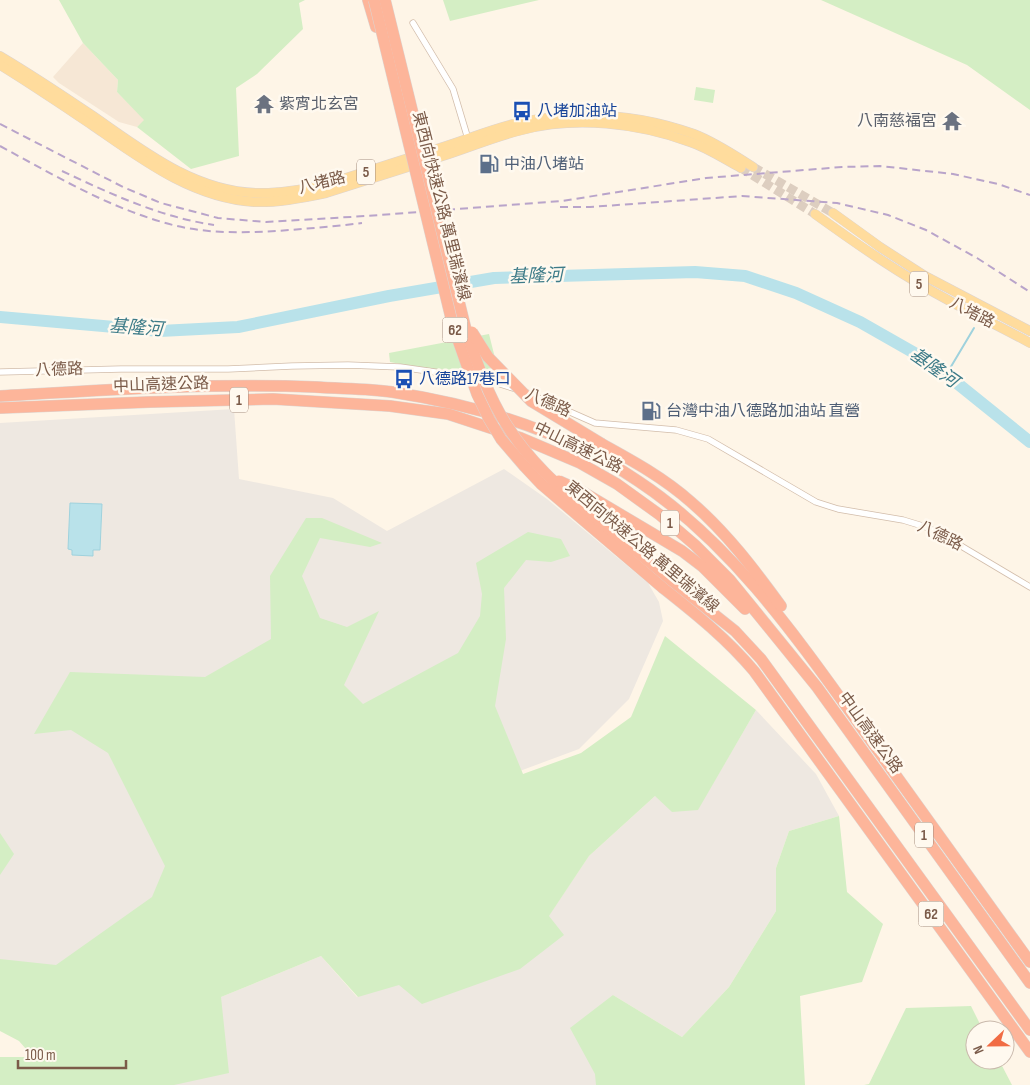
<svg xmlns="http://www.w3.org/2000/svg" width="1030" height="1085" font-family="'Sofia Sans Condensed','Noto Sans TC',sans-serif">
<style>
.residential{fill:#f6e7d5}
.industrial{fill:#eee8e1}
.green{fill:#d4eec4}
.water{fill:#b9e2ea;stroke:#9fd2dd}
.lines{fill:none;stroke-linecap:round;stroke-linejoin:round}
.stream{stroke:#9fd2dd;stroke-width:2}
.river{stroke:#b9e2ea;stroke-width:12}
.primary-tunnel{stroke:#ddcec0;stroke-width:9;stroke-dasharray:9 4.5;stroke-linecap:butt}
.street-casing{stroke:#d2bdab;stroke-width:7}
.primary-casing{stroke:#ddd4d0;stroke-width:10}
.highway-casing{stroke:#ddd4d0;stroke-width:12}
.street{stroke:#fff;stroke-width:5.5}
.primary{stroke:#ffdc9d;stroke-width:9}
.highway{stroke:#fdb59a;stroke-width:11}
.rail{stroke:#b9a4ca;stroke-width:2;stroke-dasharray:8 5;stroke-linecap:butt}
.highway-bridge-casing{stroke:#ddd4d0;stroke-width:12;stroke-linecap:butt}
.highway-bridge{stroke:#fdb59a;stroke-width:11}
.labels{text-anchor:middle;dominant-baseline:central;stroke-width:5;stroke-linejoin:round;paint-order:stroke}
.shield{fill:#fff9ef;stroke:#a38a7b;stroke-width:1}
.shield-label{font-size:15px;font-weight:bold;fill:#7b5b49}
.worship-label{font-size:16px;fill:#5b616d;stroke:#fff9ef;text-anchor:start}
.transit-label{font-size:16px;fill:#164399;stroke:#fff9ef;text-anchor:start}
.service-label{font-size:16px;fill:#4e5e75;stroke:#fff9ef;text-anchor:start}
.street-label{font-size:16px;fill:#7b5b49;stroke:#fff9ef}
.water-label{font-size:18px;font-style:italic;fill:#3d7b88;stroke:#fff9ef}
</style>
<rect width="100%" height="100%" fill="#fef5e7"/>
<polygon class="residential" points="83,43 118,80 117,92 145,120 137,127 119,122 59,83 53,77"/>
<g class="industrial">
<polygon points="234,409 239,479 333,498 387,531 504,469 547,499 648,583 659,602 663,621 629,699 579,749 509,775 64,983 0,969 0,423"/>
<polygon points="756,710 816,774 839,816 789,831 776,868 776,911 729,987 682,1037 613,995 596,1074 596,1085 143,1085 221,997 321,956 357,997 548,917 589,856 655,796 698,809"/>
</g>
<g class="green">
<polygon points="59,0 305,0 299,3 303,29 257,74 236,88 239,156 191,169 137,127 144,120 117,92 118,80 83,43"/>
<polygon points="443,0 539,0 450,21"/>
<polygon points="821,0 1030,0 1030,110 967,65"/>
<polygon points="696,87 715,90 713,103 694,100"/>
<polygon points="489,334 495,358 496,382 390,362 389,353"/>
<polygon points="306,518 322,518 382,543 370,547 320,538 302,576 320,618 347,627 379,611 344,685 363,704 458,653 480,616 482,594 476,563 528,532 561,539 570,556 551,562 526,560 504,588 506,639 495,706 523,774 581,753 631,717 665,636 756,710 698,810 672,812 655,796 589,856 549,916 564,935 520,969 422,1004 399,985 358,997 321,956 221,997 229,1073 174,1085 0,1085 0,1057 33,1057 19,1041 0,1031 0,959 56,965 152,897 165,866 108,753 71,730 34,734 70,672 205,677 271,639 270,576"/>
<polygon points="839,816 847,892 883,924 862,982 800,996 805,1085 596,1085 595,1074 570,1028 613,995 682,1037 729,987 776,911 776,868 789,831"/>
<polygon points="0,833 14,854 0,875"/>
<polygon points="971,1006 983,1030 975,1030 975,1060 999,1060 1012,1085 864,1085 869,1084 906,1008"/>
</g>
<polygon class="water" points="70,503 102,504 100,550 93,550 93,556 72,555 72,550 68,549"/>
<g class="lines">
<polyline class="stream" points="946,375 974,328"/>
<polyline class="river" points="0,317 160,331 238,327 389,296 494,278 695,272 745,276 796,293 860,322 932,363 1030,442"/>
<g class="primary-tunnel">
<polyline points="753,167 833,213"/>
<polyline points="741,168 815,214"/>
</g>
<defs>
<g id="street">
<polyline points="413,23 453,89 468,139"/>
<polyline points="0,372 121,369 228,369 292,366 348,365 400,367 470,377"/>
<polyline points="484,379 516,389"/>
<polyline points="527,393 595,423 676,430 708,439 816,502 838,509 903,520 926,527 946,537 1030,587"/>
</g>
<g id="primary">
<path d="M0 56C32 75 62 95 93 116 142 150 193 191 256 193 279 194 301 190 324 185 364 172 405 159 446 146 471 138 497 127 522 122 580 110 638 114 694 134 715 142 734 155 753 167"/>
<path d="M0 65C31 84 62 105 92 125 141 159 192 198 254 202 278 203 303 198 326 193 367 180 408 167 449 154 473 146 497 136 522 130 576 116 638 123 690 142 708 148 724 159 741 168"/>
<polyline points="833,213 880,247 925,276 1030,331"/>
<path d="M815 214C858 245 901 275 948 300 975 315 1003 328 1030 343"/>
</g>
<g id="highway">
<polyline points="368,0 376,27"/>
<path d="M0 396C105 390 210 383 315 387 340 389 367 388 392 392 477 405 566 432 638 481 735 545 802 645 869 738 923 813 976 888 1030 962"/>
<polyline points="0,408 150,402 273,399 390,406 448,414 521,438 580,463 617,484 660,515 695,545 730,580 817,687 1030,983"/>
<path d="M602 444C633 461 664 478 691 502 726 532 754 569 781 606"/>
<polyline points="581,491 682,551 703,567 745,609"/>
<polyline points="671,580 735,631 761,659 1030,1030"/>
<path d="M663 588C696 614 727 639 754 671L1030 1052"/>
</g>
</defs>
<use href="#street" class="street-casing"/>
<use href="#primary" class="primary-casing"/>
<use href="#highway" class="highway-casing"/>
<use href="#street" class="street"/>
<use href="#primary" class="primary"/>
<use href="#highway" class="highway"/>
<g class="rail">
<polyline points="0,124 123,187 161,203 218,218 266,222 366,216 562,201 706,178 842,167 880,166 953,174 998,184 1030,195"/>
<path d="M0 146C52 174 104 205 162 222 204 235 247 233 290 230 314 228 338 226 362 223"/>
<path d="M62 171C111 194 160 217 214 225"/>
<polyline points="560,207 590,207 742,196 837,203 888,215 926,230 977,258 1030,292"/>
</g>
<defs>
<g id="highway-bridge">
<polyline points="374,0 453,326 477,394 489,419 501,439 525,467 541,484 663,588"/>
<path d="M385 0 466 330C477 364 489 398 508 427 529 461 559 487 589 512 616 535 644 557 671 580"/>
<polyline points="472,332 488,357 531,401 602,444"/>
<polyline points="559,481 581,491"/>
</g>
</defs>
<use href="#highway-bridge" class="highway-bridge-casing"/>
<use href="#highway-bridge" class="highway-bridge"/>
</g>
<defs>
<symbol id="temple-bare" viewBox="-9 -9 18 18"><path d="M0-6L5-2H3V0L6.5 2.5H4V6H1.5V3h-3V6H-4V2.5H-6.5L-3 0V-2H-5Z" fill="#6b7280" stroke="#fff9ef" stroke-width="2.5" paint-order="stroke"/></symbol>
<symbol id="bus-bare" viewBox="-9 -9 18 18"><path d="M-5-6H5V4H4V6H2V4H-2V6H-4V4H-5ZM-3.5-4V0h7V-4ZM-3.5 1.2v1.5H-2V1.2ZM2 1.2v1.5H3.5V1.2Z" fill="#1a4fb4" stroke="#fff9ef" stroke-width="2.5" paint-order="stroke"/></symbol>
<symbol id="fuel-bare" viewBox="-9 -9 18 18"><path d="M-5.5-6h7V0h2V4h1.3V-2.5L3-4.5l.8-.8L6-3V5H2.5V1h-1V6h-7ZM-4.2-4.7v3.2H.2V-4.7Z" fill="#5c6f8a" stroke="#fff9ef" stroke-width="2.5" paint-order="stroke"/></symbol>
</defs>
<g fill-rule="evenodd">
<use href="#temple-bare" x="250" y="90" width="28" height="28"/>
<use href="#bus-bare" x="508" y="97" width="28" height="28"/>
<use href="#temple-bare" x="938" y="107" width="28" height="28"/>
<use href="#fuel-bare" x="475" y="150" width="28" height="28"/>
<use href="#bus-bare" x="390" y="365" width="28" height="28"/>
<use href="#fuel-bare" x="637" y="397" width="28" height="28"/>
</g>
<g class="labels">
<g class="shield">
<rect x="357" y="159.5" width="18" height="25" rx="4"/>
<rect x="910" y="271.5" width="18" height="25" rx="4"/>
<rect x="442.5" y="317.5" width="25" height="25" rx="4"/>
<rect x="230" y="387.5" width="18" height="25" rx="4"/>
<rect x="661" y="510.5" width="18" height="25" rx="4"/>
<rect x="915" y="822.5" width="18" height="25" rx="4"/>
<rect x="918.5" y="901.5" width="25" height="25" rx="4"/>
</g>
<g class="shield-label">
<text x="366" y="172">5</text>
<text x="919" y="284">5</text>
<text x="455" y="330">62</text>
<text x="239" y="400">1</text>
<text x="670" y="523">1</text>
<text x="924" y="835">1</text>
<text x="931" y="914">62</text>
</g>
<g class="worship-label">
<text x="279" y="104">紫宵北玄宮</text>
<text x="937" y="121" text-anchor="end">八南慈福宮</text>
</g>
<g class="transit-label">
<text x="537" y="111">八堵加油站</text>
<text x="419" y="379">八德路17巷口</text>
</g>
<g class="service-label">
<text x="504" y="164">中油八堵站</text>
<text x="666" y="411">台灣中油八德路加油站 直營</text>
</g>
<g class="street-label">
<text transform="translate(322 183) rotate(-14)">八堵路</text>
<text transform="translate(441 206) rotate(76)">東西向快速公路 萬里瑞濱線</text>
<text transform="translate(972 313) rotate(27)">八堵路</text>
<text transform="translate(59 370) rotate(-2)">八德路</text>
<text transform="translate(161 385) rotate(-2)">中山高速公路</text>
<text transform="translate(548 403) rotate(24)">八德路</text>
<text transform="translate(578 448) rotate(26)">中山高速公路</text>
<text transform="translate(940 536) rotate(26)">八德路</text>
<text transform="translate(642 547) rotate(40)">東西向快速公路 萬里瑞濱線</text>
<text transform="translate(870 733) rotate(54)">中山高速公路</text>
</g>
<g class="water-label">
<text transform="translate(536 276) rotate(-2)">基隆河</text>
<text transform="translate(136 328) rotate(4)">基隆河</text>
<text transform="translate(934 368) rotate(35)">基隆河</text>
</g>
</g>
<g transform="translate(990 1045) rotate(248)"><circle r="24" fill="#fff9ef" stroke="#cabaad"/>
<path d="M0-4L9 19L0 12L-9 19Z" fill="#f16c44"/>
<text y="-8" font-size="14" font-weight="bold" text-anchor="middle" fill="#7b5b49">N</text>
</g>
<path d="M18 1060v8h108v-8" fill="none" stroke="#7b5b49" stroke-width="2.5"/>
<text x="25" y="1060" font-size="15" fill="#7b5b49" stroke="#fff9ef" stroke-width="4" paint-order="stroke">100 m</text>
</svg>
